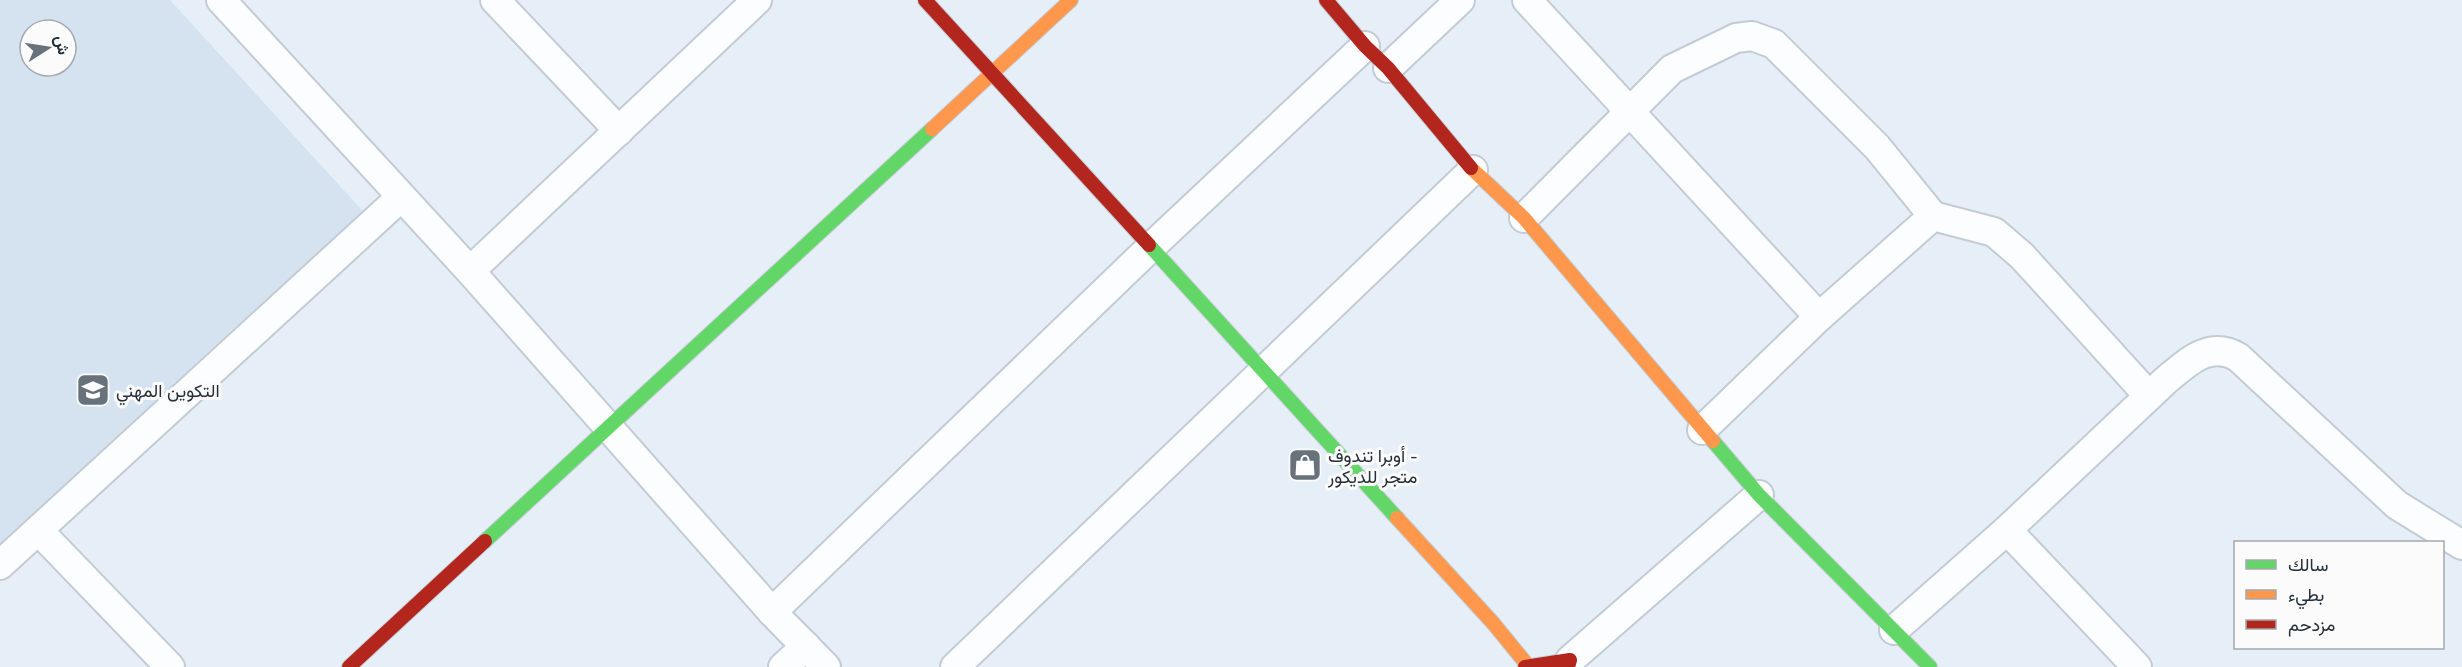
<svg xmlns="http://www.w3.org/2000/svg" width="2462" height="667" font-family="'Space Grotesk',Vazirmatn,sans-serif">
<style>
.built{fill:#d5e3f0;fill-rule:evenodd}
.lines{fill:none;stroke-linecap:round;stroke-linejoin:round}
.street-casing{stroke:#c3ccd4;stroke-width:32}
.fast-casing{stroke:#c3ccd4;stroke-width:16}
.slow-casing{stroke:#c3ccd4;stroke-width:16}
.jam-casing{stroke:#c3ccd4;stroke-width:16}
.street{stroke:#fbfdfe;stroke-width:28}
.fast{stroke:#63d668;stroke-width:14}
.slow{stroke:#ff974d;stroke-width:14}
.jam{stroke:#b3261e;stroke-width:14}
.labels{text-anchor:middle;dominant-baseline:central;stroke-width:6;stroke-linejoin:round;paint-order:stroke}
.poi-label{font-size:18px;fill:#242f38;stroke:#fbfbfb;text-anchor:start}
</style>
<rect width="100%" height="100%" fill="#e6eff7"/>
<path class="built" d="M0 0H170L372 221 0 559ZM30 30H66V66H30Z"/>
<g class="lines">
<defs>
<g id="street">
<polyline points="221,0 470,271 772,612 826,667"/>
<polyline points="495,0 619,131"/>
<polyline points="1527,0 1819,317 1702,430"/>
<polyline points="1388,68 1460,0"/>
<polyline points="1933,216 1994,232 2022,256 2149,396"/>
<polyline points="1524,218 1672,69 1736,38 1752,36 1774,44 1877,147 1933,216 1819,317"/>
<polyline points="470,271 757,0"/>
<polyline points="38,530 170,667"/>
<polyline points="2007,530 2137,667"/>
<polyline points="0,565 400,198"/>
<polyline points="772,612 1151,247 1365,46"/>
<path d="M1894 630 2007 530 2165 381C2187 363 2209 340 2238 357L2397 505 2462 545"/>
<polyline points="1570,660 1759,495"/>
<polyline points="783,667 806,646"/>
<polyline points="955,667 1473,170"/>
</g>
<g id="fast">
<polyline points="1149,245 1397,518"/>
<polyline points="1713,441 1759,495 1930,667"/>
<polyline points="485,541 932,129"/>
</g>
<g id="slow">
<polyline points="932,129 1071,0"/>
<polyline points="1471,168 1524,218 1713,441"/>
<polyline points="1397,518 1493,623 1529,667"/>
</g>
<g id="jam">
<polyline points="925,0 1149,245"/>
<polyline points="1326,0 1365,46 1388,68 1471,168"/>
<polyline points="349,667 485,541"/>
<polyline points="1525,667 1570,660 1568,667"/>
</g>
</defs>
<use href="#street" class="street-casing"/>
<use href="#fast" class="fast-casing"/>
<use href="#slow" class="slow-casing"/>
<use href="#jam" class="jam-casing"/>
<use href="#street" class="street"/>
<use href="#fast" class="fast"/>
<use href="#slow" class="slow"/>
<use href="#jam" class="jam"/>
</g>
<defs>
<symbol id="university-square" viewBox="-11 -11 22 22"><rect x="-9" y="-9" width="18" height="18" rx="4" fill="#68727b" stroke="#fbfbfb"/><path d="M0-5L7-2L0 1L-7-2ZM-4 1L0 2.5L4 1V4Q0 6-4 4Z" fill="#fff"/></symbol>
<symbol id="shop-square" viewBox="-11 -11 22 22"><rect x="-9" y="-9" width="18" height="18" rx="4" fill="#68727b" stroke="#fbfbfb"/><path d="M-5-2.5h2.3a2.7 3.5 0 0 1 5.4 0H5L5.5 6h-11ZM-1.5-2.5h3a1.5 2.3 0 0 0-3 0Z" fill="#fff"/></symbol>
</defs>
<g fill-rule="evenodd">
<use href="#university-square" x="74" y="371" width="38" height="38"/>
<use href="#shop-square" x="1286" y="446" width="38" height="38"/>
</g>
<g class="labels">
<g class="poi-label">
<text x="116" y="390">التكوين المهني</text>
<text x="1328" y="455">أوبرا تندوف -<tspan x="1328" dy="21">متجر للديكور</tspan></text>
</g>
</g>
<rect x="2234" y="541" width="210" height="108" fill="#fbfbfb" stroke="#a5a9ad" stroke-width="1.5"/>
<rect x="2246" y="560" width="30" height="9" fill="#63d668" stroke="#a5a9ad" stroke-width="1.5"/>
<text x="2288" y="571" font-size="18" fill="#242f38">سالك</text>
<rect x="2246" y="590" width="30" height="9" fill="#ff974d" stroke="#a5a9ad" stroke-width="1.5"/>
<text x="2288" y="601" font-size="18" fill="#242f38">بطيء</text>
<rect x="2246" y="620" width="30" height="9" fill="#b3261e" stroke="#a5a9ad" stroke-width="1.5"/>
<text x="2288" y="631" font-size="18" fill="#242f38">مزدحم</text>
<g transform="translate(48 48) rotate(78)"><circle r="28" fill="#fbfbfb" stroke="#a5a9ad" stroke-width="1.5"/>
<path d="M0-4.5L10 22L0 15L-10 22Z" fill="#68727b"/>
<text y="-9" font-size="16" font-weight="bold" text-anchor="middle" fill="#242f38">ش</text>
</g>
</svg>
